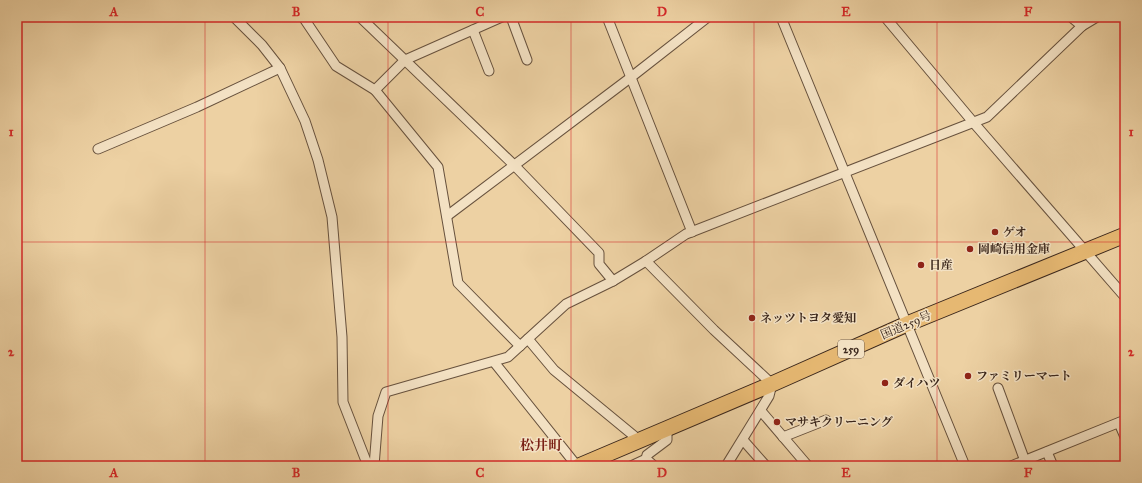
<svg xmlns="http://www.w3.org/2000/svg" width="1142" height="483" font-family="'IM FELL Great Primer','Noto Serif JP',serif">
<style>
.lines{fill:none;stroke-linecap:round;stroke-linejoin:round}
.minor-casing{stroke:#67513d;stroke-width:11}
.trunk-casing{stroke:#3a261b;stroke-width:17}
.minor{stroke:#f3e1c3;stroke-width:9}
.trunk{stroke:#e6b872;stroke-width:15}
.grid{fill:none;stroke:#d62828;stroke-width:1;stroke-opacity:0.55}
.poi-dot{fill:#8f2418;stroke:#f3e1c3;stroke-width:1.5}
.labels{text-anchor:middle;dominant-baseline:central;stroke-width:3;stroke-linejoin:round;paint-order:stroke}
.shield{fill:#f3e1c3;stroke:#725e4d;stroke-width:1}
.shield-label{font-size:11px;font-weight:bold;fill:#3a261b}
.poi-label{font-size:12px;font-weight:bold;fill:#3a261b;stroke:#f3e1c3;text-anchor:start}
.street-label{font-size:12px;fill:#3a261b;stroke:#f3e1c3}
.quarter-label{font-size:14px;font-weight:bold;fill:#7a1f14;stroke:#f3e1c3}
.neatline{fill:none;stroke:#d62828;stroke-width:1.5}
.grid-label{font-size:13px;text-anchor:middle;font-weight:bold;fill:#d62828}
</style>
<rect width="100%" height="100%" fill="#edd1a3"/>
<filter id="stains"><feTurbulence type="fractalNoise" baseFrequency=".005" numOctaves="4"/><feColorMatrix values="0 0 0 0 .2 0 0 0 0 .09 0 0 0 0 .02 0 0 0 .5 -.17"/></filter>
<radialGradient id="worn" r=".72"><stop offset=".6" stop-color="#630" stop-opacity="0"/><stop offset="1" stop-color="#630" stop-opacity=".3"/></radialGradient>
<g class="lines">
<defs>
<g id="minor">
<polyline points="234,17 262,45 280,68 305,121 318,160 332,217 342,337 343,402 368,466"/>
<polyline points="303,17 336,66 375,90 438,167 458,283 520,346"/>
<polyline points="360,17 514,165 599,253 599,264 613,281"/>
<polyline points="511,17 527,60"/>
<polyline points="607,17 692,232"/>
<path d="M781 17C841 167 904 316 965 466"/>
<polyline points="885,17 973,122 1125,297"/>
<polyline points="1071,17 1082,26"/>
<polyline points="473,30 489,71"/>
<polyline points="375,90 405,60 502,17"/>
<polyline points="98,149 197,107 280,68"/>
<polyline points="447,216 630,78 708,17"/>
<polyline points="646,261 714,330 772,384 769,396 726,466"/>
<polyline points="528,339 554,370 639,440"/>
<polyline points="494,362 577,466"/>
<polyline points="998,388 1025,461"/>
<polyline points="761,411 808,466"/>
<polyline points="1119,423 1125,437"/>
<polyline points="783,437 826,420"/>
<polyline points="743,440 766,466"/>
<polyline points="1047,452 1053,466"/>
<polyline points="374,466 378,416 386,392 508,357 566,304 613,281 646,261 686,234 987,117 1082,26 1097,17"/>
<polyline points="631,466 646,459"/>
<polyline points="654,466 646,459 647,455 667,440 667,428"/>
<polyline points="1011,466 1125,420"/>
</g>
<polyline id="trunk" points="579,466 772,384 907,324 1125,235"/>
</defs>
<use href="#minor" class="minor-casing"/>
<use href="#trunk" class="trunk-casing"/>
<use href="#minor" class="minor"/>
<use href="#trunk" class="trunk"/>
</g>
<path class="grid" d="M205 17V466M388 17V466M571 17V466M754 17V466M937 17V466M17 242H1125"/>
<g class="poi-dot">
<circle cx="995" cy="232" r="4"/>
<circle cx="970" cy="249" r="4"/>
<circle cx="921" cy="265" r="4"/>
<circle cx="752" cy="318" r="4"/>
<circle cx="968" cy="376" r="4"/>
<circle cx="885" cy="383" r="4"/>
<circle cx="777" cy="422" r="4"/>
</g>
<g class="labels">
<rect class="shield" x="838" y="340" width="26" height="18" rx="3"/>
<g class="shield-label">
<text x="851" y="349">259</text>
</g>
<g class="poi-label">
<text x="1003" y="232">ゲオ</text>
<text x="978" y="249">岡崎信用金庫</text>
<text x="929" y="265">日産</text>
<text x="760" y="318">ネッツトヨタ愛知</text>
<text x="976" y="376">ファミリーマート</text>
<text x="893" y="383">ダイハツ</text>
<text x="785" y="422">マサキクリーニング</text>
</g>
<g class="street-label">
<text transform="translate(906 325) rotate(-23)">国道259号</text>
</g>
<g class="quarter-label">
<text x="541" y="445">松井町</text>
</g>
</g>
<rect width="1142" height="483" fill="none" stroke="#edd1a3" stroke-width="44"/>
<rect x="22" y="22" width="1098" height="439" class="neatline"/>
<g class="grid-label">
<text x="114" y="16">A</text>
<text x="296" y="16">B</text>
<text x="480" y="16">C</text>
<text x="662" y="16">D</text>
<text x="846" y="16">E</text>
<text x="1028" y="16">F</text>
<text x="11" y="136">1</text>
<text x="1131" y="136">1</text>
<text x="11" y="356">2</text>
<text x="1131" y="356">2</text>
<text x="114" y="477">A</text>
<text x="296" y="477">B</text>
<text x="480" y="477">C</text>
<text x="662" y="477">D</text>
<text x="846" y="477">E</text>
<text x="1028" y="477">F</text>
</g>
<rect width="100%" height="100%" filter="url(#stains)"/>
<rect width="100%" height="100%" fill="url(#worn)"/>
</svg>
